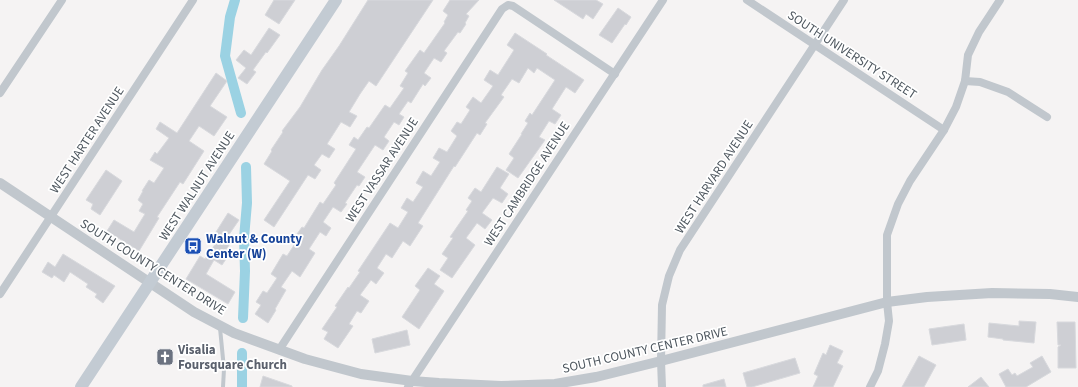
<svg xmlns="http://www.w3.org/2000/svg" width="1078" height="387" font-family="'Source Sans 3',sans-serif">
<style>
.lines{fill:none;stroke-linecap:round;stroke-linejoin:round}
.canal{stroke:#9bd2e3;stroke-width:10}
.building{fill:#cecfd4;stroke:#d8d9dd}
.service{stroke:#c1c7cd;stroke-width:4}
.minor{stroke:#c1c7cd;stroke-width:8}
.tertiary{stroke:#c1c7cd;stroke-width:10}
.secondary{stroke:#c3cbd3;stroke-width:12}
.labels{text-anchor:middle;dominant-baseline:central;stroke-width:3.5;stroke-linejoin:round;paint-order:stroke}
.street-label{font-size:13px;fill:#4d565e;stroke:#fff}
.transit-label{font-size:13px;font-weight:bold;fill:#164399;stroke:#fff;text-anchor:start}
.worship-label{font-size:13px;font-weight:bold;fill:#5b616d;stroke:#fff;text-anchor:start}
</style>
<rect width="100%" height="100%" fill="#f5f3f3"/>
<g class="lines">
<g class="canal">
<polyline points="235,0 230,17 225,56 241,113"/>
<polyline points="243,318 245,271 244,238 247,203 246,167"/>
<polyline points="242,353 242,387"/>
</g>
</g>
<g class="building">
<polygon points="274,0 295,0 279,24 265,15"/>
<polygon points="368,0 433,0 376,86 369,81 360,94 349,112 357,116 350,127 341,122 327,144 335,149 329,158 322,154 314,165 321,170 315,179 308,175 274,227 264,220 290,181 264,164 272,151 271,150 283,132 282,131 300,107 322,70 339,46"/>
<polygon points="450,0 479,0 466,14 469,16 465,23 466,24 460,33 458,32 444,51 447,53 441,62 434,58 424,73 431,78 425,86 423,84 411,103 408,101 399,114 404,117 399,125 394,122 384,137 389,141 383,150 375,145 357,172 365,177 359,186 357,185 345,203 347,204 341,212 333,207 323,222 331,228 326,236 320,232 309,249 315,253 300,277 292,271 281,287 286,290 275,309 276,310 268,323 255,314 261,305 256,302 263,291 267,293 277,278 271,274 283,254 287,256 300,236 297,234 302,227 304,228 320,202 323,204 336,185 334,183 356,149 349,145 354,137 358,140 367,127 369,128 385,105 390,108 404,88 400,86 408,73 405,71 420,50 424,53 445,23 444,22 448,15 443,11"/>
<polygon points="554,0 596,0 603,4 593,19 586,14 583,19"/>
<polygon points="618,8 631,17 626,25 625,24 612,43 599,35"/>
<polygon points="269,28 280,35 267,53 266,52 253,70 256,72 247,84 238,78 246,68 236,60 244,50 251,55"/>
<polygon points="515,33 547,54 546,55 584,80 575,93 566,87 552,109 561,115 555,124 549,121 539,137 545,140 518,178 506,170 514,158 509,154 522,134 521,134 528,123 525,121 530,113 532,115 555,80 537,68 534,73 528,68 519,83 512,79 501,95 504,97 485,123 487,124 480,135 477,133 455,167 454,166 418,223 423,226 410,246 403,241 392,258 386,254 377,268 384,273 376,284 371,280 360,295 369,301 361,313 357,311 349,324 353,326 338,348 324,339 328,332 322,329 337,307 335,306 348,287 349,288 360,272 358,271 390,223 398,228 408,212 401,208 407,198 413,202 423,187 416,183 423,171 431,176 440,162 433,158 439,148 447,152 457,136 451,131 457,122 461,124 470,110 466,107 473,97 481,103 493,86 484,80 490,70 498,75 514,50 507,45"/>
<polygon points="216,73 227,81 210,106 227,117 214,136 199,126 189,141 204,151 183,184 180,182 157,217 159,218 139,251 107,231 114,220 134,232 145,214 139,211 143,204 138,200 143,191 142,191 149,180 154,183 164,168 150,160 155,152 157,154 169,138 156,129 160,122 177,133"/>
<polygon points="497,167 509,174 500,188 508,194 502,203 493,198 482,213 492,220 485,229 477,223 466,238 475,245 452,278 440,270 448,258 442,254 453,238 450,237 468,211 466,210 472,201 468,198 475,188 481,192"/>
<polygon points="106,170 122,181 100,215 91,209 93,204 86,200"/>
<polygon points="228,213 239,220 228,236 233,239 224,253 228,256 222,265 214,260 206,274 235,292 228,304 186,279 200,256 205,259 216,243 211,240"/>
<polygon points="63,254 115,286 103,303 95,297 97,294 86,287 88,284 70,272 64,282 54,275 52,278 42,272 48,262 55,267"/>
<polygon points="428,268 440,276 434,284 444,291 419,329 402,317 420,290 415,286"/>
<polygon points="1019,321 1036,322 1034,343 1003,340 1003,339 988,337 989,323 1019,326"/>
<polygon points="1057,322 1075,322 1076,368 1058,368 1058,347 1061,345 1058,345"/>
<polygon points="964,324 966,340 932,345 929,329"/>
<polygon points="407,330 410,345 375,353 372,339"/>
<polygon points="830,345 843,351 837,363 843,366 833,387 813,387 818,376 814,374 823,353 826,355"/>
<polygon points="919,356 936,365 924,387 902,387"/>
<polygon points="1042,356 1051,372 1026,387 1006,387 999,374 1008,369 1012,375 1015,373 1017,376 1033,367 1030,363"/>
<polygon points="795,358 800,373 752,387 747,387 743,373"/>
<polygon points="263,376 292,386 292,387 260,387"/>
<polygon points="981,377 989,387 968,387"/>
<polygon points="724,379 726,387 703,387 703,385"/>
</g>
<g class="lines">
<polyline class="service" points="220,328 224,369 223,387"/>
<g class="minor">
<polyline points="747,0 944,130"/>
<polyline points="965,81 980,82 1008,92 1047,117"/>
<polyline points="0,93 62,0"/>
<polyline points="0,294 193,0"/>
<polyline points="279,350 502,9 508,5 513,6 615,74"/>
<polyline points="408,387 663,0"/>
<polyline points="662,387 661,361 662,305 669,276 680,250 844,0"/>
<polyline points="870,387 878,371 885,344 889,321 887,302 887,235 898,204 910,181 944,130 956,107 965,81 968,55 979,32 1000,0"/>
</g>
<polyline class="tertiary" points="0,183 194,312 234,333 305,359 361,374 412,381 439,383 501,386 555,384 596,377 661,361 887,302 927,297 992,293 1050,294 1078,297"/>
<polyline class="secondary" points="81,387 336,0"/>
</g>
<defs>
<symbol id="bus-square" viewBox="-11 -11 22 22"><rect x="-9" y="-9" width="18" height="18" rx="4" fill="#1a4fb4" stroke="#fff"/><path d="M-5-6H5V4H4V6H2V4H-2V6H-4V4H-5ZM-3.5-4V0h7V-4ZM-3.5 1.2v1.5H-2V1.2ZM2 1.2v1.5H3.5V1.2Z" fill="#fff"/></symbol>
<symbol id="church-square" viewBox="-11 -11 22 22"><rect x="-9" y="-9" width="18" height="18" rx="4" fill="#6b7280" stroke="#fff"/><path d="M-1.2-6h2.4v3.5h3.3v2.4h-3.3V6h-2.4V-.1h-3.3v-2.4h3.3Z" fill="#fff"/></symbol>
</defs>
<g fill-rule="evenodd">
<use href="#bus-square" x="183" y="236" width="20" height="20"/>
<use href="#church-square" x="155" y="347" width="20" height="20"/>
</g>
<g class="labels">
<g class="street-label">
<text transform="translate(852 55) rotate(33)">SOUTH UNIVERSITY STREET</text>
<text transform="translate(87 140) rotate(-57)">WEST HARTER AVENUE</text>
<text transform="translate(382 170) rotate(-57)">WEST VASSAR AVENUE</text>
<text transform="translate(714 177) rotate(-57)">WEST HARVARD AVENUE</text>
<text transform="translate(527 184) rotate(-57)">WEST CAMBRIDGE AVENUE</text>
<text transform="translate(197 186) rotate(-57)">WEST WALNUT AVENUE</text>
<text transform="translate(153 267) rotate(32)">SOUTH COUNTY CENTER DRIVE</text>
<text transform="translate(645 350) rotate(-13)">SOUTH COUNTY CENTER DRIVE</text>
</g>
<g class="transit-label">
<text x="206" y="239">Walnut &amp; County<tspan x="206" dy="15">Center (W)</tspan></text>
</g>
<g class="worship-label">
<text x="178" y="350">Visalia<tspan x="178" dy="15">Foursquare Church</tspan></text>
</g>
</g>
</svg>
